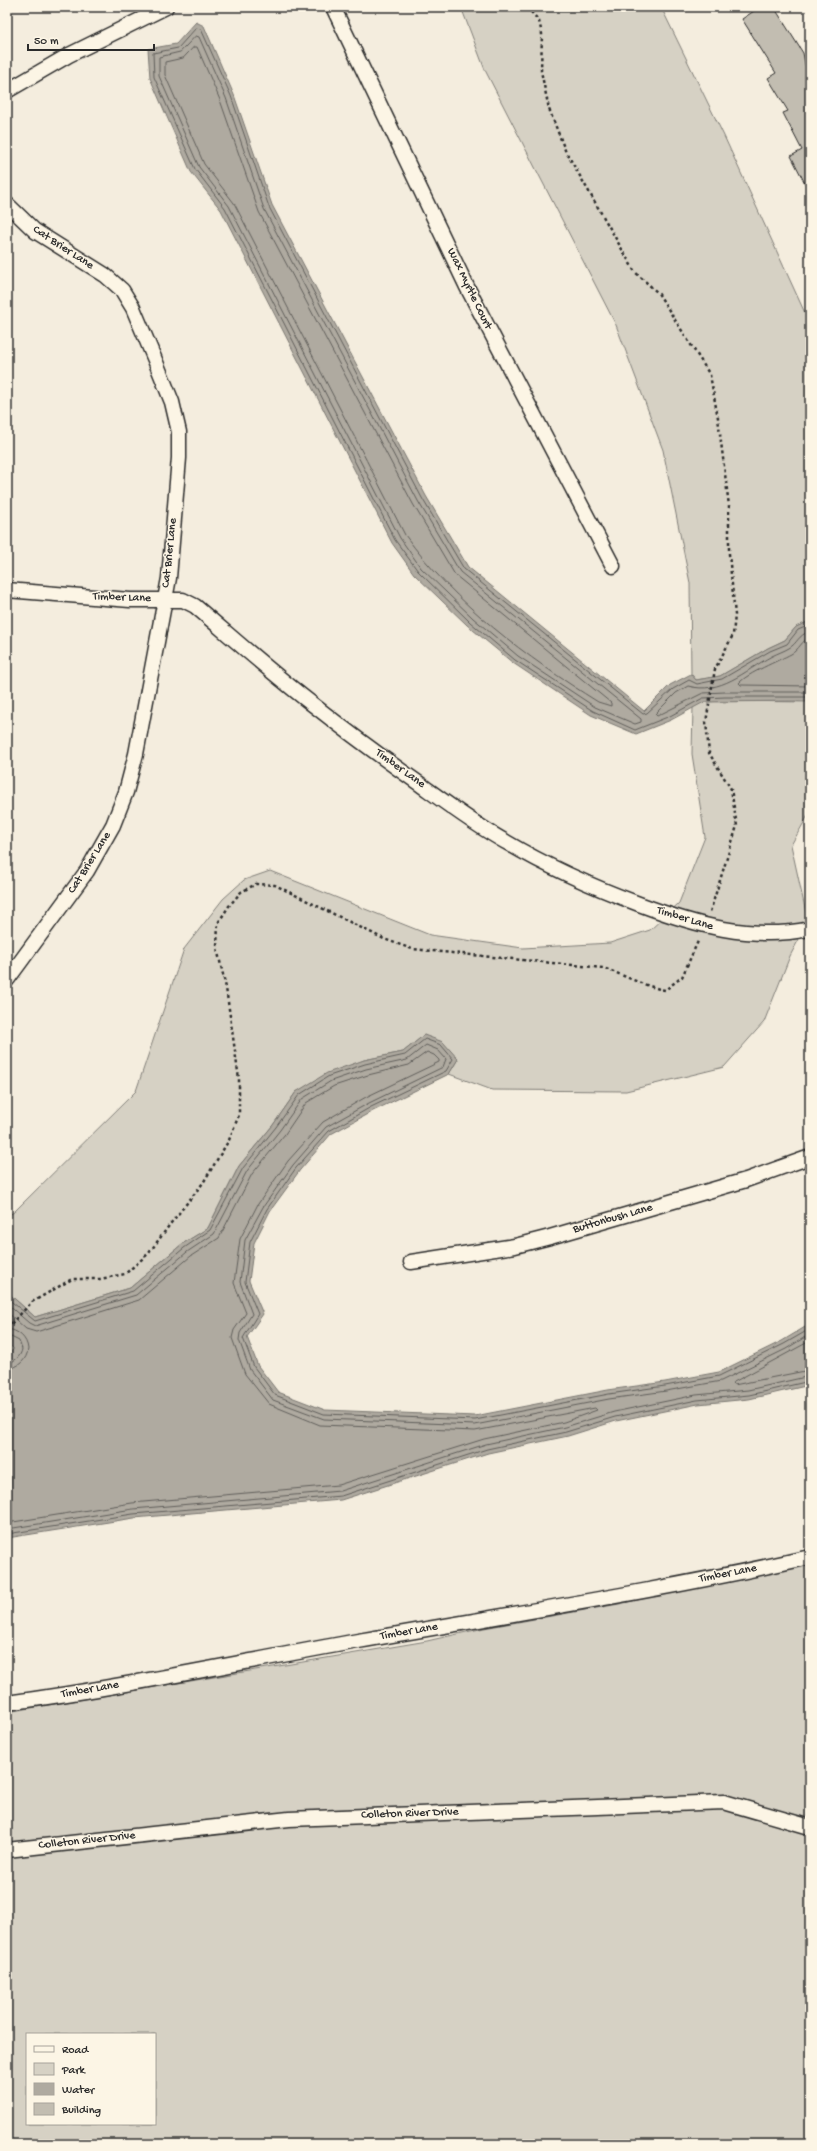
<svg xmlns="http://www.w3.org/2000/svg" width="817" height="2151" font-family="'Gochi Hand',sans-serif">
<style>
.green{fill:#d6d1c4;stroke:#807e78;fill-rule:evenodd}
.water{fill:#afaaa0;stroke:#7a7771}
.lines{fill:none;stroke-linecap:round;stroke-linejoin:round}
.shore{stroke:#605e5a;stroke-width:1}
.building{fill:#c2bdb1;stroke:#2b2b2b}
.street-casing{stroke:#2b2b2b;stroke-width:17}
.path{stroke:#2b2b2b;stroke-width:2.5;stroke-dasharray:3 3;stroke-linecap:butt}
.street{stroke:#fcf5e5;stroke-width:14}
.labels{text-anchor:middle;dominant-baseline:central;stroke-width:3;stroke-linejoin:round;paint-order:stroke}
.street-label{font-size:12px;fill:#2b2b2b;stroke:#fcf5e5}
</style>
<rect width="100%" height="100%" fill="#f4edde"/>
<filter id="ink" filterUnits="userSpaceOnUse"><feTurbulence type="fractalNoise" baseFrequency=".025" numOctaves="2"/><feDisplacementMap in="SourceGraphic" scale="8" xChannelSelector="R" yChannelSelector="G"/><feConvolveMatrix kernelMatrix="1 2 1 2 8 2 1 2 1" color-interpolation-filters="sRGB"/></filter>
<g filter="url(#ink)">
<g class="green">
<polygon points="461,7 661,7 724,136 810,324 810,621 796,627 785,640 768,648 720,676 696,680 691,674 690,583 663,450 616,325 485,70"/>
<polygon points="725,701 810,702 810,812 791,845 808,922 790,956 764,1022 724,1067 626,1091 492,1090 449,1074 458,1059 424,1035 403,1052 364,1060 296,1092 273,1125 239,1166 208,1228 182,1244 130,1288 35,1317 7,1292 7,1216 14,1212 136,1091 184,949 223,899 244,880 270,871 430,935 523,948 610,943 650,930 679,903 705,837 692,754 693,706 704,702"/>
<path d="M810 1562V2144H7V1712L427 1641 484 1628 619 1604ZM27 2034H155V2124H27Z"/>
</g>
<g class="water">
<polygon points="196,22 204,26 234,95 272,205 426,496 468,567 644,711 670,685 691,674 696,680 720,676 768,648 785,640 796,627 810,621 810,701 704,702 671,720 636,734 591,715 513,663 467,625 414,574 392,543 221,210 191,172 150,78 148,49 176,44"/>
<polygon points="424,1035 443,1042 458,1059 449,1074 373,1111 331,1134 300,1170 270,1211 254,1243 249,1281 263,1314 247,1337 258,1366 278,1392 325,1410 475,1416 608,1390 665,1382 719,1372 782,1341 810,1324 810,1385 749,1399 698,1404 616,1421 568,1436 488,1453 341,1500 134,1518 7,1538 7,1355 14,1349 7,1343 7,1292 35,1317 130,1288 182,1244 208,1228 239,1166 273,1125 296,1092 327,1073 364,1060 403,1052"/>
</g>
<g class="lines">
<g class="shore">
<polygon points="196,36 199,37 226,98 264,209 418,501 460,572 641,719 641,722 635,724 595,707 518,656 473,618 421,568 400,538 229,206 199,167 159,76 159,57 180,52"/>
<path d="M194 47H197L220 100 259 212 413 504 455 575 611 703V706L598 702C526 657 455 604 405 535L234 203 204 164 165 75V62L183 58Z"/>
<polyline points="810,625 798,630 787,644 770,651 722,679 697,684 689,680 673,689 647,713 643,714 464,569 422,498 269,207 231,96 201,29 196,28 178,48 153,53 154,77 195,169 225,208 395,540 418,571 470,622 515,660 593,711 635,730 670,716 703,698 725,697 810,697"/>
<path d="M810 631C797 636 798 643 789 648 784 651 778 653 772 656 744 671 721 695 688 686L676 693 655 714 657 716 703 693 725 692H810"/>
<path d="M810 637C802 640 799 650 791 654 778 661 748 673 739 683L741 685 810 686"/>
<polyline points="7,1298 35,1321 133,1291 184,1248 210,1230 243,1168 276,1127 299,1095 329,1076 365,1064 405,1055 425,1039 441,1045 453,1059 446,1071 371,1107 329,1131 296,1168 267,1209 250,1242 245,1282 258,1314 243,1338 254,1367 275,1395 324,1414 475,1420 609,1394 665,1386 719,1376 784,1344 810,1329"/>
<polyline points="7,1304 29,1323 35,1326 136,1295 187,1252 214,1234 247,1171 280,1130 302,1099 331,1081 366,1069 407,1060 426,1045 438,1050 446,1059 443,1067 369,1103 326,1127 293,1165 263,1207 245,1240 240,1282 252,1314 240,1333 239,1340 250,1370 273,1400 324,1419 475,1425 609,1399 666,1391 721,1381 786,1349 810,1334"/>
<polyline points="7,1312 26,1329 36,1332 139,1300 191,1256 219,1238 252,1174 285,1134 306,1103 334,1086 368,1075 409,1065 427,1052 434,1055 439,1060 439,1062 366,1097 323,1122 288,1161 258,1204 240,1239 234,1283 246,1313 234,1330 232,1338 245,1374 269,1404 320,1425 475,1431 595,1408 597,1410 564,1422 484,1439 338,1485 132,1503 7,1523"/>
<path d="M7 1329C18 1330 27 1338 28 1349 27 1360 18 1368 7 1369"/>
<path d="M7 1335 19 1341 22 1349C21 1356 15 1362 7 1363"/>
<polyline points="810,1341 732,1383 734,1385 810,1370"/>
<polyline points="7,1529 133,1509 340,1491 486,1444 565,1427 614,1412 696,1395 748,1390 810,1376"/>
<polyline points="7,1534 133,1514 341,1496 487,1449 566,1432 615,1417 697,1400 749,1395 810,1381"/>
</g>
</g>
<polygon class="building" points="760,7 774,7 803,53 810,90 810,193 791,156 802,150 783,113 788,111 768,78 776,73 742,19"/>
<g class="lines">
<defs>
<g id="street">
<polyline points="333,7 467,287 613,566"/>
<polyline points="7,91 69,55 166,7"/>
<polyline points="7,204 35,231 105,275 122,290 133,308 155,360 172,402 179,432 179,458 169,578 136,754 126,792 113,825 87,871 7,980"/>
<path d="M7 590 130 600H183L195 606C235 640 274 675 316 707 349 733 383 758 417 782 446 803 475 825 506 842 548 867 593 887 639 904 695 925 750 941 810 929"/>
<polyline points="411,1262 515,1246 550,1237 746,1180 810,1157"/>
<path d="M7 1703C125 1687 241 1662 358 1641 509 1614 661 1591 810 1557"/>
<polyline points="7,1850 289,1819 724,1802 810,1827"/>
</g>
</defs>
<use href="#street" class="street-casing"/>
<g class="path">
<polyline points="527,7 539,21 542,34 541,71 549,109 565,150 635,272 658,293 710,375 718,418 729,506 729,554 735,615 733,635 715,669 706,722 709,753 731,789 737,826 710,912"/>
<path d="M7 1328 32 1302 72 1279H100L125 1274 149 1253 171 1223 203 1183 229 1140 239 1115V1079L226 988 217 948 218 923 229 906 241 892 256 884 275 885 384 939 412 949 603 968C624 975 643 986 665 990L682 977 699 939"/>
</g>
<use href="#street" class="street"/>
</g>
</g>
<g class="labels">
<g class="street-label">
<text transform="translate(63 248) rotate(33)">Cat Brier Lane</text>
<text transform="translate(469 289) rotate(64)">Wax Myrtle Court</text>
<text transform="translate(170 553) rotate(-84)">Cat Brier Lane</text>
<text transform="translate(122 598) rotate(2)">Timber Lane</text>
<text transform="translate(400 769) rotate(36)">Timber Lane</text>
<text transform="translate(90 863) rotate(-58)">Cat Brier Lane</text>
<text transform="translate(685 919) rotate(17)">Timber Lane</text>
<text transform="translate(613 1219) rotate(-16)">Buttonbush Lane</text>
<text transform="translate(728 1574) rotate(-11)">Timber Lane</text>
<text transform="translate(409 1632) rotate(-10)">Timber Lane</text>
<text transform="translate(90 1690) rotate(-10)">Timber Lane</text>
<text transform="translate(410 1814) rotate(-2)">Colleton River Drive</text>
<text transform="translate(87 1841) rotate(-6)">Colleton River Drive</text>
</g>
</g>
<rect width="817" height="2151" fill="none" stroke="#fcf5e5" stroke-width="24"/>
<rect x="12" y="12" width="793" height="2127" fill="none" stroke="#2b2b2b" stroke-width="1.5" filter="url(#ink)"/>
<rect x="26" y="2033" width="130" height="92" fill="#fcf5e5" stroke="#a8a49b"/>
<rect x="34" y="2046" width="20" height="6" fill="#fcf5e5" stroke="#a8a49b"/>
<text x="62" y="2053" font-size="12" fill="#2b2b2b">Road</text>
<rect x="34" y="2063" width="20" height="12" fill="#d6d1c4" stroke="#a8a49b"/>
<text x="62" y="2073" font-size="12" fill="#2b2b2b">Park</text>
<rect x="34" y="2083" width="20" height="12" fill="#afaaa0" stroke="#a8a49b"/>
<text x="62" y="2093" font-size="12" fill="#2b2b2b">Water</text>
<rect x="34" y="2103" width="20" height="12" fill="#c2bdb1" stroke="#a8a49b"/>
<text x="62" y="2113" font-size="12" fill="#2b2b2b">Building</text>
<path d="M28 44v6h126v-6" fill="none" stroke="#2b2b2b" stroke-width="2"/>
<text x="34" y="44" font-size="12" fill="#2b2b2b" stroke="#fcf5e5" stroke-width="3" paint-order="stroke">50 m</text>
</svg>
